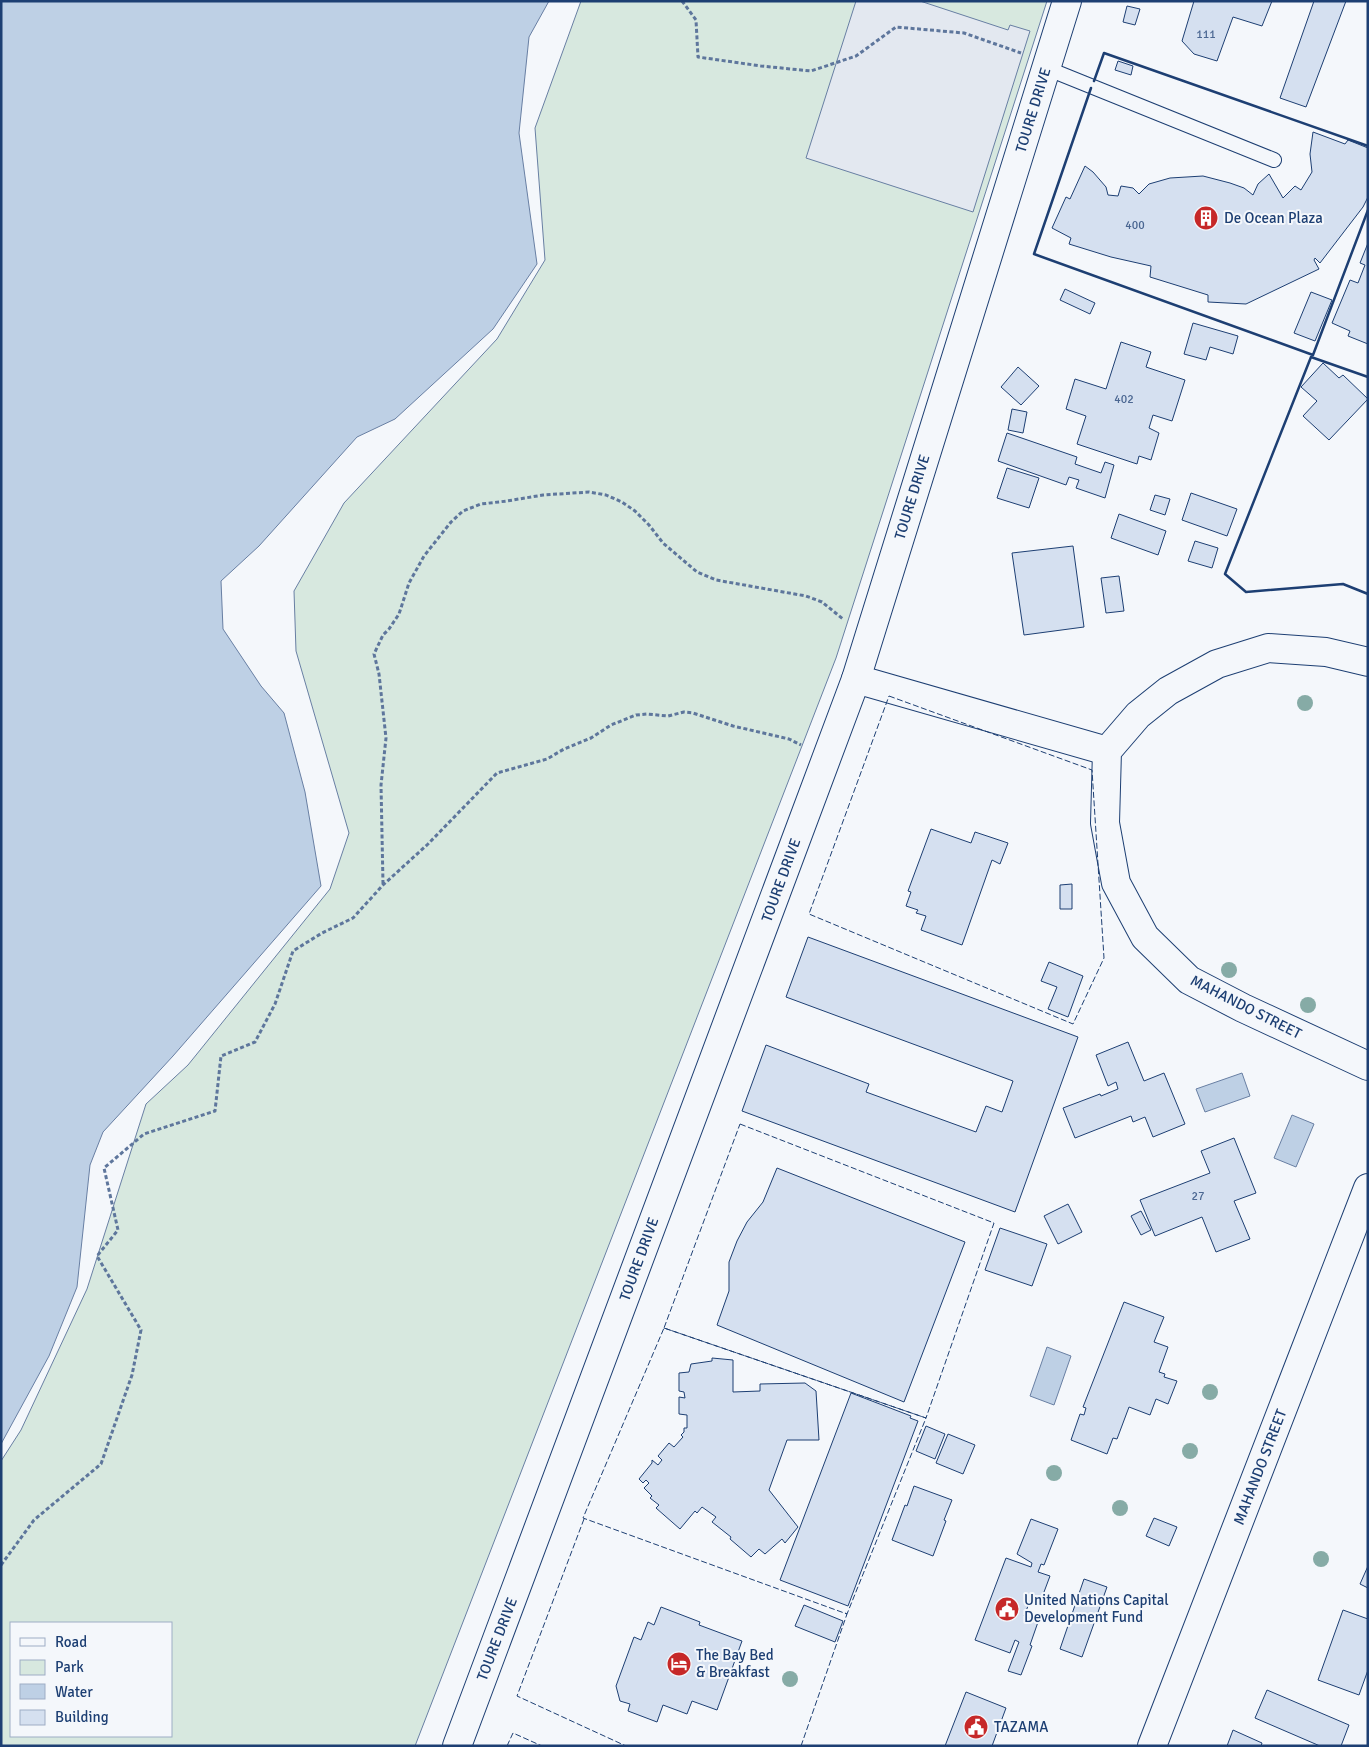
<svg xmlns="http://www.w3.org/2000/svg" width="1369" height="1747" font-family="Signika,sans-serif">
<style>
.green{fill:#d7e8df;stroke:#687fa3;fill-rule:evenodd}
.parking{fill:#e3e8f0;stroke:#687fa3}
.water{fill:#bed0e5;stroke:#687fa3}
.building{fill:#d5e0f0;stroke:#1d3f73}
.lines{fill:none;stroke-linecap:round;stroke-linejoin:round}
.lane-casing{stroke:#1d3f73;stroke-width:16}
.street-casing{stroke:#1d3f73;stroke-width:30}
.secondary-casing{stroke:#1d3f73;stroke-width:30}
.path{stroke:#5e769c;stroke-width:3;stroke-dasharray:4 2.5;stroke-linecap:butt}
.lane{stroke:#f4f7fb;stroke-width:14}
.street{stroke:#f4f7fb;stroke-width:28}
.secondary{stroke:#f4f7fb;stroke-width:28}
.fence{stroke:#1d3f73;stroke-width:1;stroke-dasharray:6 2.5;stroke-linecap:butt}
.wall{stroke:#1d3f73;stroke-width:2.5}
.tree{fill:#86aba6}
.labels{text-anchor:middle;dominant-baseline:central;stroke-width:4;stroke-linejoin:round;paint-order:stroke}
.number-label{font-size:12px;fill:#4b6792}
.street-label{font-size:15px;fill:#1d3f73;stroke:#f4f7fb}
.poi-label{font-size:15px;fill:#1d3f73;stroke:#f4f7fb;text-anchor:start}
</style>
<rect width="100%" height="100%" fill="#f4f7fb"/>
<path class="green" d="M581 1H1047L836 658 415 1746H1V1461L21 1430 87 1289 146 1104 188 1065 330 889 349 833 296 651 294 591 344 503 497 339 545 260 535 128ZM11 1623H171V1736H11Z"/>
<polygon class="parking" points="856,1 920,1 1008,30 1010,25 1030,31 973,212 806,158"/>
<g class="water">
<polygon points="1,1 549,1 529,37 519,133 537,264 493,329 395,419 357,437 259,546 221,581 223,629 261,686 284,713 305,792 321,886 173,1056 103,1132 90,1165 77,1287 49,1356 1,1444"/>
<polygon points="1242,1073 1250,1096 1205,1112 1196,1089"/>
<polygon points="1292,1115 1314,1124 1296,1167 1274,1158"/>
<polygon points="1047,1347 1071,1356 1054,1405 1030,1396"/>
</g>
<g class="building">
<polygon points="1194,1 1272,1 1262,26 1233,17 1217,61 1194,54 1182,41"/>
<polygon points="1314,1 1346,1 1306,107 1280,98"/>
<polygon points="1127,6 1140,9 1135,25 1123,22"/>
<polygon points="1118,61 1133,66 1131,75 1115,70"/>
<polygon points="1313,132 1345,144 1348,140 1368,148 1368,197 1363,207 1320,263 1315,258 1314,260 1319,269 1246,304 1208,302 1208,295 1150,277 1151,266 1111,257 1069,244 1071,238 1052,228 1066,197 1070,199 1085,166 1093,172 1106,187 1108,195 1118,196 1121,186 1133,188 1139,194 1149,184 1170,178 1203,176 1230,183 1244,188 1253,195 1258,184 1269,174 1283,198 1295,186 1301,190 1312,172 1310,154"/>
<polygon points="1368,243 1368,344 1348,336 1350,331 1332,323 1350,280 1358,283 1365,265 1360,263"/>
<polygon points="1065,289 1095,303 1090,314 1060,300"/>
<polygon points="1311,292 1332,300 1315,341 1294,333"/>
<polygon points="1193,323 1238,336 1233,354 1210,347 1206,360 1184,354"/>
<polygon points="1121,342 1151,352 1146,367 1185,380 1172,421 1153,415 1149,428 1159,433 1151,460 1139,456 1137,464 1077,444 1086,416 1066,409 1075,379 1106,389"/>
<polygon points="1323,363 1339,378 1343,375 1368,399 1329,440 1303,416 1317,401 1301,387"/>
<polygon points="1018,367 1039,386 1021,405 1001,387"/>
<polygon points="1012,409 1027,412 1023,433 1008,430"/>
<polygon points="1007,433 1077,457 1075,464 1101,473 1105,462 1114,465 1105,498 1076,488 1079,480 1069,477 1066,485 998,461"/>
<polygon points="1007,468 1039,478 1029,508 997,498"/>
<polygon points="1191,493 1237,509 1227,536 1182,520"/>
<polygon points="1155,495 1170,499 1165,515 1150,510"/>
<polygon points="1119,514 1166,531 1158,555 1111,538"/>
<polygon points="1195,541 1218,548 1212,568 1188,561"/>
<polygon points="1073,546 1084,627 1024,635 1012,553"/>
<polygon points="1119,576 1124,611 1106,613 1101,578"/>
<polygon points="931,829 971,843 975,832 1008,843 1000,864 992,860 962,945 921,930 926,916 916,913 918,910 906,906 911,892 908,891"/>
<polygon points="1072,884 1072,909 1060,909 1060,885"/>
<polygon points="808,937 1078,1037 1015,1212 742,1111 766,1045 869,1084 866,1092 976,1132 986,1106 1002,1112 1013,1081 786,997"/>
<polygon points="1049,962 1083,976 1068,1017 1048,1009 1057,987 1041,981"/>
<polygon points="1128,1042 1144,1081 1164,1073 1185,1124 1153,1137 1145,1117 1133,1122 1131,1116 1075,1138 1063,1108 1100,1094 1101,1096 1118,1089 1116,1082 1108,1086 1096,1055"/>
<polygon points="1234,1138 1256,1193 1234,1201 1250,1239 1216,1252 1202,1217 1155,1236 1140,1200 1210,1173 1201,1151"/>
<polygon points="777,1168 965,1242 904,1402 717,1325 729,1291 729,1262 737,1241 747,1222 763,1202"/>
<polygon points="1068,1204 1082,1232 1058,1244 1044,1216"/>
<polygon points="1141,1211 1151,1230 1141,1235 1131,1216"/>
<polygon points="1000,1228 1047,1244 1032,1286 985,1270"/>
<polygon points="1124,1302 1164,1317 1154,1342 1168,1347 1159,1372 1165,1374 1164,1377 1177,1381 1168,1404 1156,1399 1150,1415 1129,1407 1117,1439 1113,1438 1107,1454 1071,1440 1080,1414 1084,1415 1086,1408 1083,1407"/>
<polygon points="712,1358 733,1360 733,1392 760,1391 760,1384 805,1383 816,1391 819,1440 787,1440 769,1490 798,1527 785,1543 782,1539 765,1554 759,1549 751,1557 730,1539 731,1537 712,1522 716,1517 702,1507 697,1513 695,1511 680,1529 656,1508 659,1505 650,1498 652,1496 644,1488 649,1483 646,1480 643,1483 639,1479 652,1463 652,1460 658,1465 662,1460 658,1456 669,1443 674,1447 683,1437 681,1435 684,1432 684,1428 687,1428 687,1415 679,1414 679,1397 685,1398 684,1392 679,1391 679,1373 689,1372 691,1364 712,1361"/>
<polygon points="851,1393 911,1416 910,1418 918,1421 848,1606 780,1580"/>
<polygon points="926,1426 945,1434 935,1459 916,1451"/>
<polygon points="948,1434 975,1445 963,1474 936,1463"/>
<polygon points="914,1486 952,1500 944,1520 946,1521 933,1556 892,1540 905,1505 907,1506"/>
<polygon points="1154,1518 1177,1527 1169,1546 1146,1536"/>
<polygon points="1031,1519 1058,1529 1044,1565 1041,1564 1038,1572 1050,1576 1041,1600 1032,1596 1024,1616 1038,1622 1030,1645 1032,1646 1021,1675 1008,1671 1019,1642 1015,1640 1010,1653 975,1640 1006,1558 1031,1567 1032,1563 1017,1554"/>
<polygon points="1368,1566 1368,1588 1360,1584"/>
<polygon points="1084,1579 1107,1587 1082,1657 1060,1649"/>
<polygon points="804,1605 843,1621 835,1642 795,1626"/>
<polygon points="661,1607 700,1622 699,1625 742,1641 717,1710 692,1701 687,1714 663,1705 657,1722 628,1711 630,1704 620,1701 616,1686 634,1637 641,1640 648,1622 654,1625"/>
<polygon points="1343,1610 1368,1619 1368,1670 1359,1695 1318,1680"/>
<polygon points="1267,1690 1349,1725 1341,1746 1320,1746 1255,1718"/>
<polygon points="966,1692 1006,1708 992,1746 945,1746"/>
<polygon points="1233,1730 1262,1743 1261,1746 1227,1746"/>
</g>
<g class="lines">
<defs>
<polyline id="lane" points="1046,68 1274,160"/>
<g id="street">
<polyline points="1368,662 1326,652 1268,648 1217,664 1168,691 1138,715 1107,751 1105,823 1116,883 1145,937 1189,980 1243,1008 1368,1066"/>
<polyline points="856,679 1107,751"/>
<polyline points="1152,1746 1368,1188"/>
</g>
<polyline id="secondary" points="457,1746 856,679 1067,1"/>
</defs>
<use href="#lane" class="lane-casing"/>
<use href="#street" class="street-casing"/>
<use href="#secondary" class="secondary-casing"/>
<g class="path">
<polyline points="682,1 696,20 698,57 761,66 811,71 856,56 896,27 964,33 1021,53"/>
<polyline points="383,884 381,785 386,738 379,674 374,654 383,635 389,629 399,614 409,583 424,556 451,522 463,511 481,504 507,501 543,495 589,492 606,495 622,502 635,511 649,525 663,543 697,572 716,580 806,596 822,602 843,619"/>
<polyline points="1,1565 34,1520 101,1464 132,1375 141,1330 97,1256 118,1230 104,1168 144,1134 215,1111 221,1056 255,1042 275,1004 293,951 322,933 353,918 383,885 428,844 497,773 547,759 564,749 591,738 611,725 636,715 647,714 668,716 684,712 693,713 733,726 789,739 801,745"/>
</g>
<use href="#lane" class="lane"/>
<use href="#street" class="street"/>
<use href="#secondary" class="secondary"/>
<g class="fence">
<polygon points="889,696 1092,770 1104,958 1073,1024 809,914"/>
<polygon points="740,1124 994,1223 926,1418 664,1328"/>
<polygon points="664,1328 926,1418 847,1614 583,1518"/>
<polyline points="584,1519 517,1696 626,1746"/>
<polyline points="507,1746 513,1733 542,1746"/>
<polyline points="801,1746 847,1614 845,1613"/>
</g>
<g class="wall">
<polyline points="1094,81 1104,53 1368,146"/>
<polyline points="1091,88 1034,254 1313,355 1368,210"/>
<polyline points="1368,377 1311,357 1225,574 1246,592 1343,584 1368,594"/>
</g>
</g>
<g class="tree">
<circle cx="1305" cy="703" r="8"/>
<circle cx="1229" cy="970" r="8"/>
<circle cx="1308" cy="1005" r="8"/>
<circle cx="1210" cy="1392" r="8"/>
<circle cx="1190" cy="1451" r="8"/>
<circle cx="1054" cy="1473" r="8"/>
<circle cx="1120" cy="1508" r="8"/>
<circle cx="1321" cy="1559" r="8"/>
<circle cx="790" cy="1679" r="8"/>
</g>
<defs>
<symbol id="building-disc" viewBox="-11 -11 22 22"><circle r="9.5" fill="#c62828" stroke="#f4f7fb"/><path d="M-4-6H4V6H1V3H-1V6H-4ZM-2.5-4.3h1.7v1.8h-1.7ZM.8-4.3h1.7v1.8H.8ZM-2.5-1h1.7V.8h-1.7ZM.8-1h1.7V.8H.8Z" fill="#fff"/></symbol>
<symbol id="civic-disc" viewBox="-11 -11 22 22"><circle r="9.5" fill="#c62828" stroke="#f4f7fb"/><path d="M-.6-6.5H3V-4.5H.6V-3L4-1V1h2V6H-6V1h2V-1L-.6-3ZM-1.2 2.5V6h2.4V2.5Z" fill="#fff"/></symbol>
<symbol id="hotel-disc" viewBox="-11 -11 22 22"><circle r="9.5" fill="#c62828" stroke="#f4f7fb"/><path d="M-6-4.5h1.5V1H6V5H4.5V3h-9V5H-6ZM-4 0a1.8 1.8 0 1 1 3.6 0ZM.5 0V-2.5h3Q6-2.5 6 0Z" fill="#fff"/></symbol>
</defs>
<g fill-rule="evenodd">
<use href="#building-disc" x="1192" y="204" width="28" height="28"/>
<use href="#civic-disc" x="993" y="1595" width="28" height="28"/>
<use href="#hotel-disc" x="665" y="1650" width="28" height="28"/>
<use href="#civic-disc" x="962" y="1713" width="28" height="28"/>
</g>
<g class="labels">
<g class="number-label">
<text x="1206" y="34">111</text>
<text x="1135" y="225">400</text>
<text x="1124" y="399">402</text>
<text x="1198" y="1196">27</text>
</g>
<g class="street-label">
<text transform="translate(1033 110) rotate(-73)">TOURE DRIVE</text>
<text transform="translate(912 497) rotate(-73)">TOURE DRIVE</text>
<text transform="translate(781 880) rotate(-70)">TOURE DRIVE</text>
<text transform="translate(1246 1007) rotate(27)">MAHANDO STREET</text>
<text transform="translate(639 1259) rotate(-70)">TOURE DRIVE</text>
<text transform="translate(1260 1467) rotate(-69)">MAHANDO STREET</text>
<text transform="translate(497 1639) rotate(-69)">TOURE DRIVE</text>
</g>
<g class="poi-label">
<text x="1224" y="218">De Ocean Plaza</text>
<text x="1024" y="1600">United Nations Capital<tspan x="1024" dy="17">Development Fund</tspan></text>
<text x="696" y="1655">The Bay Bed<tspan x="696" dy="17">&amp; Breakfast</tspan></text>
<text x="994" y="1727">TAZAMA</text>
</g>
</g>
<rect width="1369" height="1747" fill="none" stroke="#1d3f73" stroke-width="5"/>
<rect x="10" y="1622" width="162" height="115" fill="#f4f7fb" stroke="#9eadc5"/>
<rect x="20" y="1638" width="25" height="8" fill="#f4f7fb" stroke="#9eadc5"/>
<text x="55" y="1647" font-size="15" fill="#1d3f73">Road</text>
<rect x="20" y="1660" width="25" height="15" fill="#d7e8df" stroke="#9eadc5"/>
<text x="55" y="1672" font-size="15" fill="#1d3f73">Park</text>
<rect x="20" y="1684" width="25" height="15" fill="#bed0e5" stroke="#9eadc5"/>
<text x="55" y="1697" font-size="15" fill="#1d3f73">Water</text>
<rect x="20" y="1710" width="25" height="15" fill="#d5e0f0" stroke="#9eadc5"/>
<text x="55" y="1722" font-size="15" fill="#1d3f73">Building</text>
</svg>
